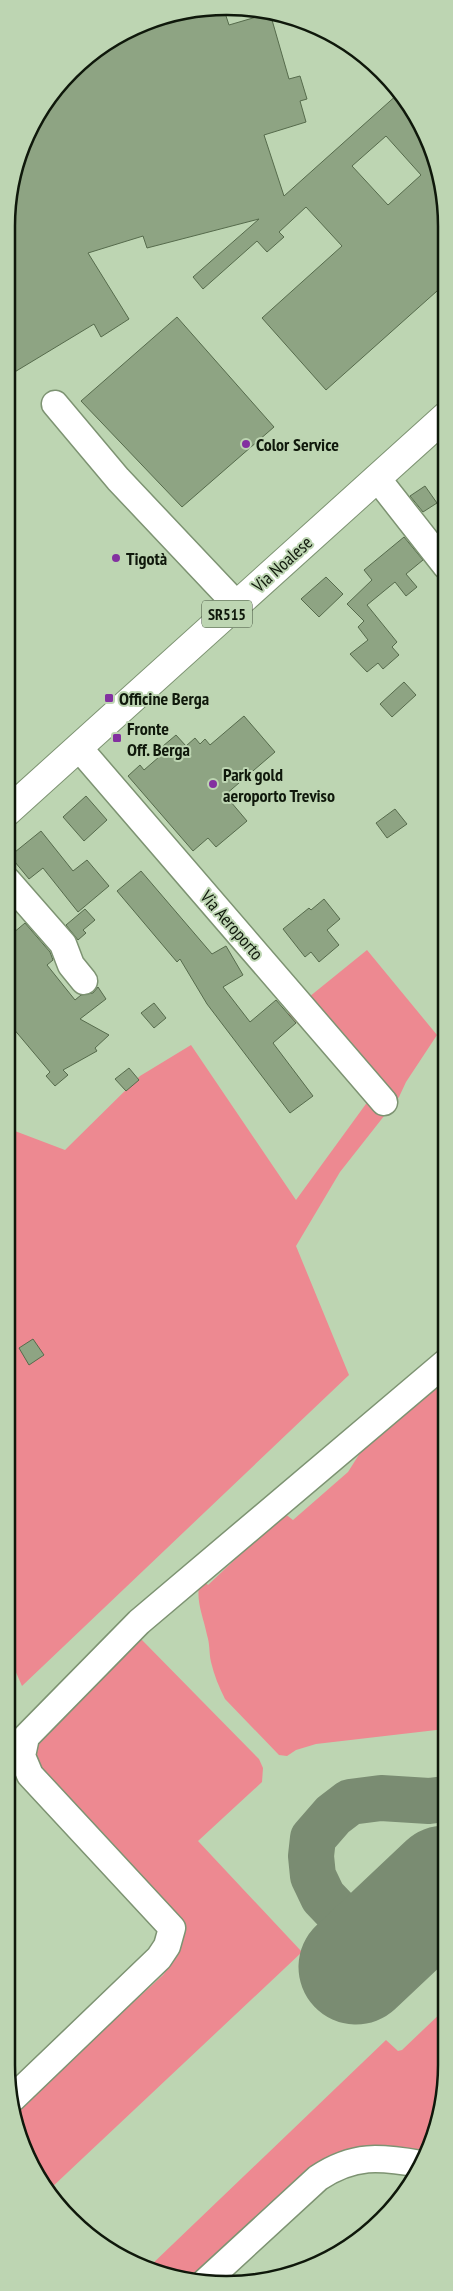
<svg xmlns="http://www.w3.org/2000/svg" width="453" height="2291" font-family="'PT Sans Narrow',sans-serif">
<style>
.green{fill:#ed8991}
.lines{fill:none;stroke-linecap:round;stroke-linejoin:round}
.taxiway{stroke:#7a8c72;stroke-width:46}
.runway{stroke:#7a8c72;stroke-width:115}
.building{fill:#8ea483;stroke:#566b4c;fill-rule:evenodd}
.minor-casing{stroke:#7d9372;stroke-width:29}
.major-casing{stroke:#7d9372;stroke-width:30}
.minor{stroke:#fff;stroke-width:26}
.major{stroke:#fff;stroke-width:28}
.poi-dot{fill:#8331a0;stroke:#bdd5b2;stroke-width:2}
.labels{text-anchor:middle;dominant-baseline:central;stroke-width:4;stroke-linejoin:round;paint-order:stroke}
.shield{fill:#bdd5b2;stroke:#43513d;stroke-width:1}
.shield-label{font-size:16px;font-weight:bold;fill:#0f180b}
.poi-label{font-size:18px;font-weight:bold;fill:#0f180b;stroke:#bdd5b2;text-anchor:start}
.street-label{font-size:18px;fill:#0f180b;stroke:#bdd5b2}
.rim{fill:none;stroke:#0f180b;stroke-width:2.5}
</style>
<rect width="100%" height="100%" fill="#bdd5b2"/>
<g class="green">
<polygon points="367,950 437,1035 406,1082 399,1097 340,1172 296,1246 349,1375 22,1686 7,1652 7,1128 65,1150 140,1076 191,1045 296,1200 371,1097 288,1014"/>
<path d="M445 1376V1729L316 1744 296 1750 287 1756 279 1755 225 1699C219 1687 214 1675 211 1662 209 1653 210 1644 207 1635 203 1615 194 1598 201 1578L208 1585 284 1513 293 1520 348 1472 360 1453 375 1438Z"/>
<polygon points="138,1638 142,1640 259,1759 263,1768 262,1782 198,1841 302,1952 50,2189 23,2149 15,2111 163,1975 178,1955 179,1942 37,1772 33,1743"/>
<polygon points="445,2009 445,2093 422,2160 366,2153 200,2281 149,2267 386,2040 398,2051 402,2050"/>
</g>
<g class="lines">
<polyline class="taxiway" points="414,1912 389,1925 344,1919 323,1897 313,1876 311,1856 313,1838 333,1815 350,1802 381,1798 429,1801 445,1799"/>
<polyline class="runway" points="356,1967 445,1883"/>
</g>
<g class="building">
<path d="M224 10 229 25 270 13 289 79 300 76 307 99 300 101 306 122 264 135 284 196 399 93 424 129 446 212V283L326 390 262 318 342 246 306 207 279 232 284 237 267 252 257 241 203 289 193 277 259 219 147 248 143 236 88 253 129 319 101 337 94 324 8 376V198L36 117 92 52 130 33 199 12ZM386 136 421 175 388 205 352 166Z"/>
<polygon points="177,317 274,427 182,507 81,401"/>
<polygon points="425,486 437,503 423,512 410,496"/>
<polygon points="404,537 423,560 406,574 417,587 406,596 395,582 367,605 397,642 392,647 399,655 383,669 378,663 367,672 350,654 368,640 358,627 364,621 347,604 372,580 364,570"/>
<polygon points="326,577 343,594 319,617 301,599"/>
<polygon points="404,682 416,695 392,717 380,704"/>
<polygon points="244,716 275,752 225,795 247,821 216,847 208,838 193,851 128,776 140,765 144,770 167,750 163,746 176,735 186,746 195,738 200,744 205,739 210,745"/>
<polygon points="86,796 107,820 84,841 63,817"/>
<polygon points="395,809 407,824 387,838 376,823"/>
<polygon points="41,831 73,871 87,860 109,886 78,912 43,868 29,879 10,856"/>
<polygon points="141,871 212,954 226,946 243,975 223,987 250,1022 276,1000 296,1023 273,1043 313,1096 290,1113 207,1004 180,959 177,962 117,891"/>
<polygon points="324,899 340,919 327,930 339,945 319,962 311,952 305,957 283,929 309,908 311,910"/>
<polygon points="85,909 95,920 83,930 86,933 78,940 66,925"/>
<polygon points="25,923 50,952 53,960 47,965 75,1000 81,995 93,993 98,987 106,999 80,1019 109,1035 95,1048 97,1051 63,1070 68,1075 55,1086 46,1076 50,1072 7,1021 7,938"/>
<polygon points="154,1003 166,1018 154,1028 141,1013"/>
<polygon points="129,1068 139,1080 126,1091 115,1079"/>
<polygon points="33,1339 44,1355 29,1365 19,1348"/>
</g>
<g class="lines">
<defs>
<g id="minor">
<polyline points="55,404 118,479 237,605"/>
<polyline points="377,478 446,566"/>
<polyline points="79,748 384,1102"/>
<polyline points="7,880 63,944 71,965 84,981"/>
<polyline points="13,2098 159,1958 167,1946 172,1928 30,1775 22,1756 26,1737 139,1622 445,1363"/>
<path d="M205 2282 318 2178C354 2154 380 2157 421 2164"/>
</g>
<polyline id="major" points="7,812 446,416"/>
</defs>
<use href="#minor" class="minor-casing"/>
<use href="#major" class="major-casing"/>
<use href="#minor" class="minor"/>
<use href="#major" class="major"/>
</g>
<g class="poi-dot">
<circle cx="246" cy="444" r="5"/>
<circle cx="116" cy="558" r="5"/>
<rect x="104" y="693" width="10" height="10" rx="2.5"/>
<rect x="112" y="733" width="10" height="10" rx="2.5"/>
<circle cx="213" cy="784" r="5"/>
</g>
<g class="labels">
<rect class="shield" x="202" y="600.5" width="50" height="27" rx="4"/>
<g class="shield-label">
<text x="227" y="614">SR515</text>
</g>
<g class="poi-label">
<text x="256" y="444">Color Service</text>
<text x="126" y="558">Tigotà</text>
<text x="119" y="698">Officine Berga</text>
<text x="127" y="728">Fronte<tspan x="127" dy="21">Off. Berga</tspan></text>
<text x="223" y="774">Park gold<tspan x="223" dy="21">aeroporto Treviso</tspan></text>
</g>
<g class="street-label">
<text transform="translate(282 564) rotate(-42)">Via Noalese</text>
<text transform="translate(232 925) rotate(49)">Via Aeroporto</text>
</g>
</g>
<path d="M0 0H453V2291H0ZM226 15H227A211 211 0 0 1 438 226V2065A211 211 0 0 1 227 2276H226A211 211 0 0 1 15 2065V226A211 211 0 0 1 226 15Z" fill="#bdd5b2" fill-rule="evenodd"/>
<path class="rim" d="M226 15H227A211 211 0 0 1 438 226V2065A211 211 0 0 1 227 2276H226A211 211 0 0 1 15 2065V226A211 211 0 0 1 226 15Z"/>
</svg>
